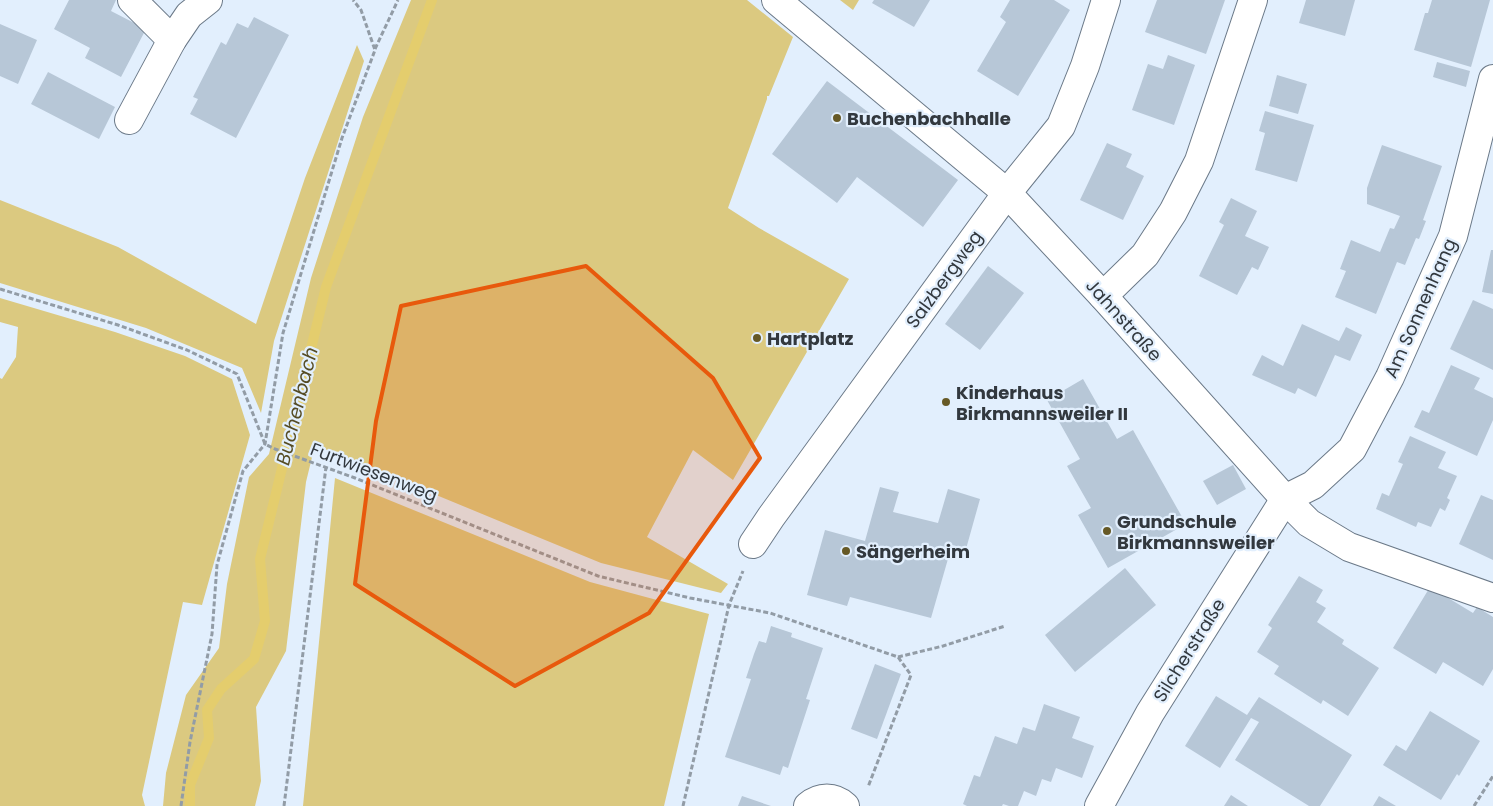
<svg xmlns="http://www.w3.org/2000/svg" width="1493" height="806" font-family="Poppins,sans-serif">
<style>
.green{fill:#dbc980}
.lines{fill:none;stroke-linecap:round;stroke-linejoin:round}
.stream{stroke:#e4cd6d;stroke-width:10}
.building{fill:#b7c7d7}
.minor-casing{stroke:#6b7988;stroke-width:30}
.path{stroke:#929ca6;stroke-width:3;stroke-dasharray:5 2.5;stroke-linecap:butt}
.minor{stroke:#fff;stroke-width:28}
.marked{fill:#e8590c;fill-opacity:0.2;stroke:#e8590c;stroke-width:4;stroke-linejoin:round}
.poi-dot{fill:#665926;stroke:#e2effd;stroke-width:2}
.labels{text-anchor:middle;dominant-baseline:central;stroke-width:4.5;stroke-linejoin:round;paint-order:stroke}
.poi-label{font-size:18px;font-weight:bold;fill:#32383e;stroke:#e2effd;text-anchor:start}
.street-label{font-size:18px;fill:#32383e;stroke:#e2effd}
.water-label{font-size:19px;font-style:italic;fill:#564c24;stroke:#e2effd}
</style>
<rect width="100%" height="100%" fill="#e2effd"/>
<g class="green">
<polygon points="411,0 747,0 793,37 769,96 767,96 767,99 728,208 759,228 849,279 733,480 693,450 647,537 728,584 721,593 601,563 315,445 306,482 286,651 256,707 261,781 255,806 163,806 166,773 186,695 219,648 227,584 249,477 269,454 311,278 363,117"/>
<polygon points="840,0 859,0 853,10"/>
<polygon points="357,45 364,61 274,341 261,413 242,368 146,328 0,283 0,200 118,247 256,324 305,178"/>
<polygon points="0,298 115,332 185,356 232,379 250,435 202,605 183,602 142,795 145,806 0,806 0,378 2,379 16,357 18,327 0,322"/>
<polygon points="335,478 590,582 709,614 664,806 303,806"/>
</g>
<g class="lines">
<polyline class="stream" points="190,806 190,785 209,738 207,710 221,689 254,659 265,621 260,559 326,287 432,0"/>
</g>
<g class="building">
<polygon points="69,0 116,0 111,11 146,29 121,77 85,58 90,48 54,29"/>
<polygon points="874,0 930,0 914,27 872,3"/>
<polygon points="1010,0 1054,0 1070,10 1018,96 977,71 1006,22 1000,17"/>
<polygon points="1157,0 1225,0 1206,54 1145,32"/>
<polygon points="1306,0 1355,0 1345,36 1299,23"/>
<polygon points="1432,0 1490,0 1471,67 1414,50 1425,13 1428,13"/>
<polygon points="254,17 289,35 236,138 190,114 198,99 193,97 221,42 226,45 237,23 248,28"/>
<polygon points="0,24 37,40 18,84 0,76"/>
<polygon points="1168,55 1195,65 1174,125 1132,110 1148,64 1163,69"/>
<polygon points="1437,62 1470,71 1466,87 1433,77"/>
<polygon points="48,72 115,107 99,139 31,104"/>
<polygon points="1277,75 1307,84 1298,114 1269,106"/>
<polygon points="827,81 958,180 923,227 857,177 837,203 772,154"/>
<polygon points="1265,111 1314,125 1297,182 1255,170 1265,133 1259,131"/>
<polygon points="1107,143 1132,154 1126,167 1144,176 1123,220 1080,200"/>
<polygon points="1382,145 1442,166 1423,220 1426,221 1419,239 1416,238 1405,265 1397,262 1376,314 1335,297 1346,271 1340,269 1351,240 1380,252 1390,228 1394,229 1400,216 1367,204 1367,188"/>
<polygon points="1231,198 1257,211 1245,236 1269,247 1258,270 1252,267 1237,295 1199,276 1224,225 1219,222"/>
<polygon points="1491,250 1493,250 1493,294 1482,292"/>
<polygon points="988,266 1024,293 980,350 945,324"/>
<polygon points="1473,300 1493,309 1493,370 1450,349"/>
<polygon points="1302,324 1339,341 1346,327 1362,335 1350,361 1335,355 1316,397 1298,388 1295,394 1252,375 1262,355 1283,366"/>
<polygon points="1451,365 1480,378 1474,389 1493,398 1493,420 1477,456 1414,427 1422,410 1429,413"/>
<polygon points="1083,379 1117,439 1133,430 1186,524 1108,568 1078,515 1091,508 1067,466 1080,459 1047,400"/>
<polygon points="1410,436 1446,452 1438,468 1457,476 1447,498 1450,500 1445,511 1440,508 1431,527 1418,522 1416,527 1376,509 1382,493 1389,496 1403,464 1398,462"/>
<polygon points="1233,465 1246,489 1217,505 1203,481"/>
<polygon points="880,487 899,492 893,512 938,523 948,489 980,499 966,549 952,545 931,618 850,597 847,606 807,595 825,530 865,541"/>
<polygon points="1481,495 1493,500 1493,560 1459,544"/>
<polygon points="1125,568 1156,605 1075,672 1045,635"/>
<polygon points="1299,576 1323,590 1316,602 1326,608 1317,622 1344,640 1342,644 1379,668 1348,716 1323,700 1321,704 1274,674 1279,666 1257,652 1272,628 1268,625"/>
<polygon points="1430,587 1473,613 1477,607 1493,617 1493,669 1483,686 1443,662 1436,674 1393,648"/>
<polygon points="771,626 792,633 791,637 823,648 806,699 810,700 793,752 788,768 783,766 780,775 725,757 751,679 746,678 754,654 759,641 766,643"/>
<polygon points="875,664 901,674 877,739 851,729"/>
<polygon points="1216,696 1247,715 1259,697 1352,755 1320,806 1309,806 1235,760 1259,722 1251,718 1220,768 1185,746"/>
<polygon points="1044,704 1080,717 1072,738 1094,746 1082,778 1056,768 1051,782 1042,779 1036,796 1024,791 1018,806 1009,806 1003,804 1002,806 967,806 963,804 974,775 980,777 995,736 1017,744 1023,727 1035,731"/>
<polygon points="1430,711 1480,741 1459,776 1457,774 1441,800 1383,765 1396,745 1406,751"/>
<polygon points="1231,795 1248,806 1224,806"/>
<polygon points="742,796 771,806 738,806"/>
<polygon points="1379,796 1396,806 1373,806"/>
</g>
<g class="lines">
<defs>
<g id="minor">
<polyline points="132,0 172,40"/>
<polyline points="776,0 1007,193 1103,296 1285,499 1309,523 1349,547 1493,598"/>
<polyline points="129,120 172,40 189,15 208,0"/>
<polyline points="1103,296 1145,255 1173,212 1199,161 1253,0"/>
<polyline points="1285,499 1313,485 1352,449 1390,377 1453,236 1493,79"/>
<polyline points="753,544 771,517 1007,193 1061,126 1085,66 1106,0"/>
<path d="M808 806C820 796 834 796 845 806"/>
<polyline points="1099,806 1150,713 1285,499"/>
</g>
</defs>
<use href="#minor" class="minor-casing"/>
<g class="path">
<polyline points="375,49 398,0"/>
<polyline points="0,289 118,325 187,350 237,374 265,444 275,449 355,478 598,576 690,598 770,613 898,657 911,675 868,787"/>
<polyline points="898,657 943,646 1005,626"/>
<polyline points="181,806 190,742 212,634 217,565 243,471 265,444 283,333 342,138 375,50 361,10 353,0"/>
<polyline points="284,806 326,467"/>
<polyline points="683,806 729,605 743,571"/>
<polyline points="1474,806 1493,776"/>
</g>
<use href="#minor" class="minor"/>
</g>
<path class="marked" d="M586 266 713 378 760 458 649 613 515 686 355 584 376 421 401 306Z"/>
<g class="poi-dot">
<circle cx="837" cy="118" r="5"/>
<circle cx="757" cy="338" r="5"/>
<circle cx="946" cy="402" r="5"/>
<circle cx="1107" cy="531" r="5"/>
<circle cx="846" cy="551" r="5"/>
</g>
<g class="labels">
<g class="poi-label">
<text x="847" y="118">Buchenbachhalle</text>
<text x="767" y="338">Hartplatz</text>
<text x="956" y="392">Kinderhaus<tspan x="956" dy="21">Birkmannsweiler II</tspan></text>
<text x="1117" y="521">Grundschule<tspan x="1117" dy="21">Birkmannsweiler</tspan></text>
<text x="856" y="551">Sängerheim</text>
</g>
<g class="street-label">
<text transform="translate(944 279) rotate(-54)">Salzbergweg</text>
<text transform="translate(1420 308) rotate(-66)">Am Sonnenhang</text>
<text transform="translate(1124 320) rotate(48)">Jahnstraße</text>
<text transform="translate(374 472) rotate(21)">Furtwiesenweg</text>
<text transform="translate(1189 650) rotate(-58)">Silcherstraße</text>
</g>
<g class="water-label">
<text transform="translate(297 406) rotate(-76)">Buchenbach</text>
</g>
</g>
</svg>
